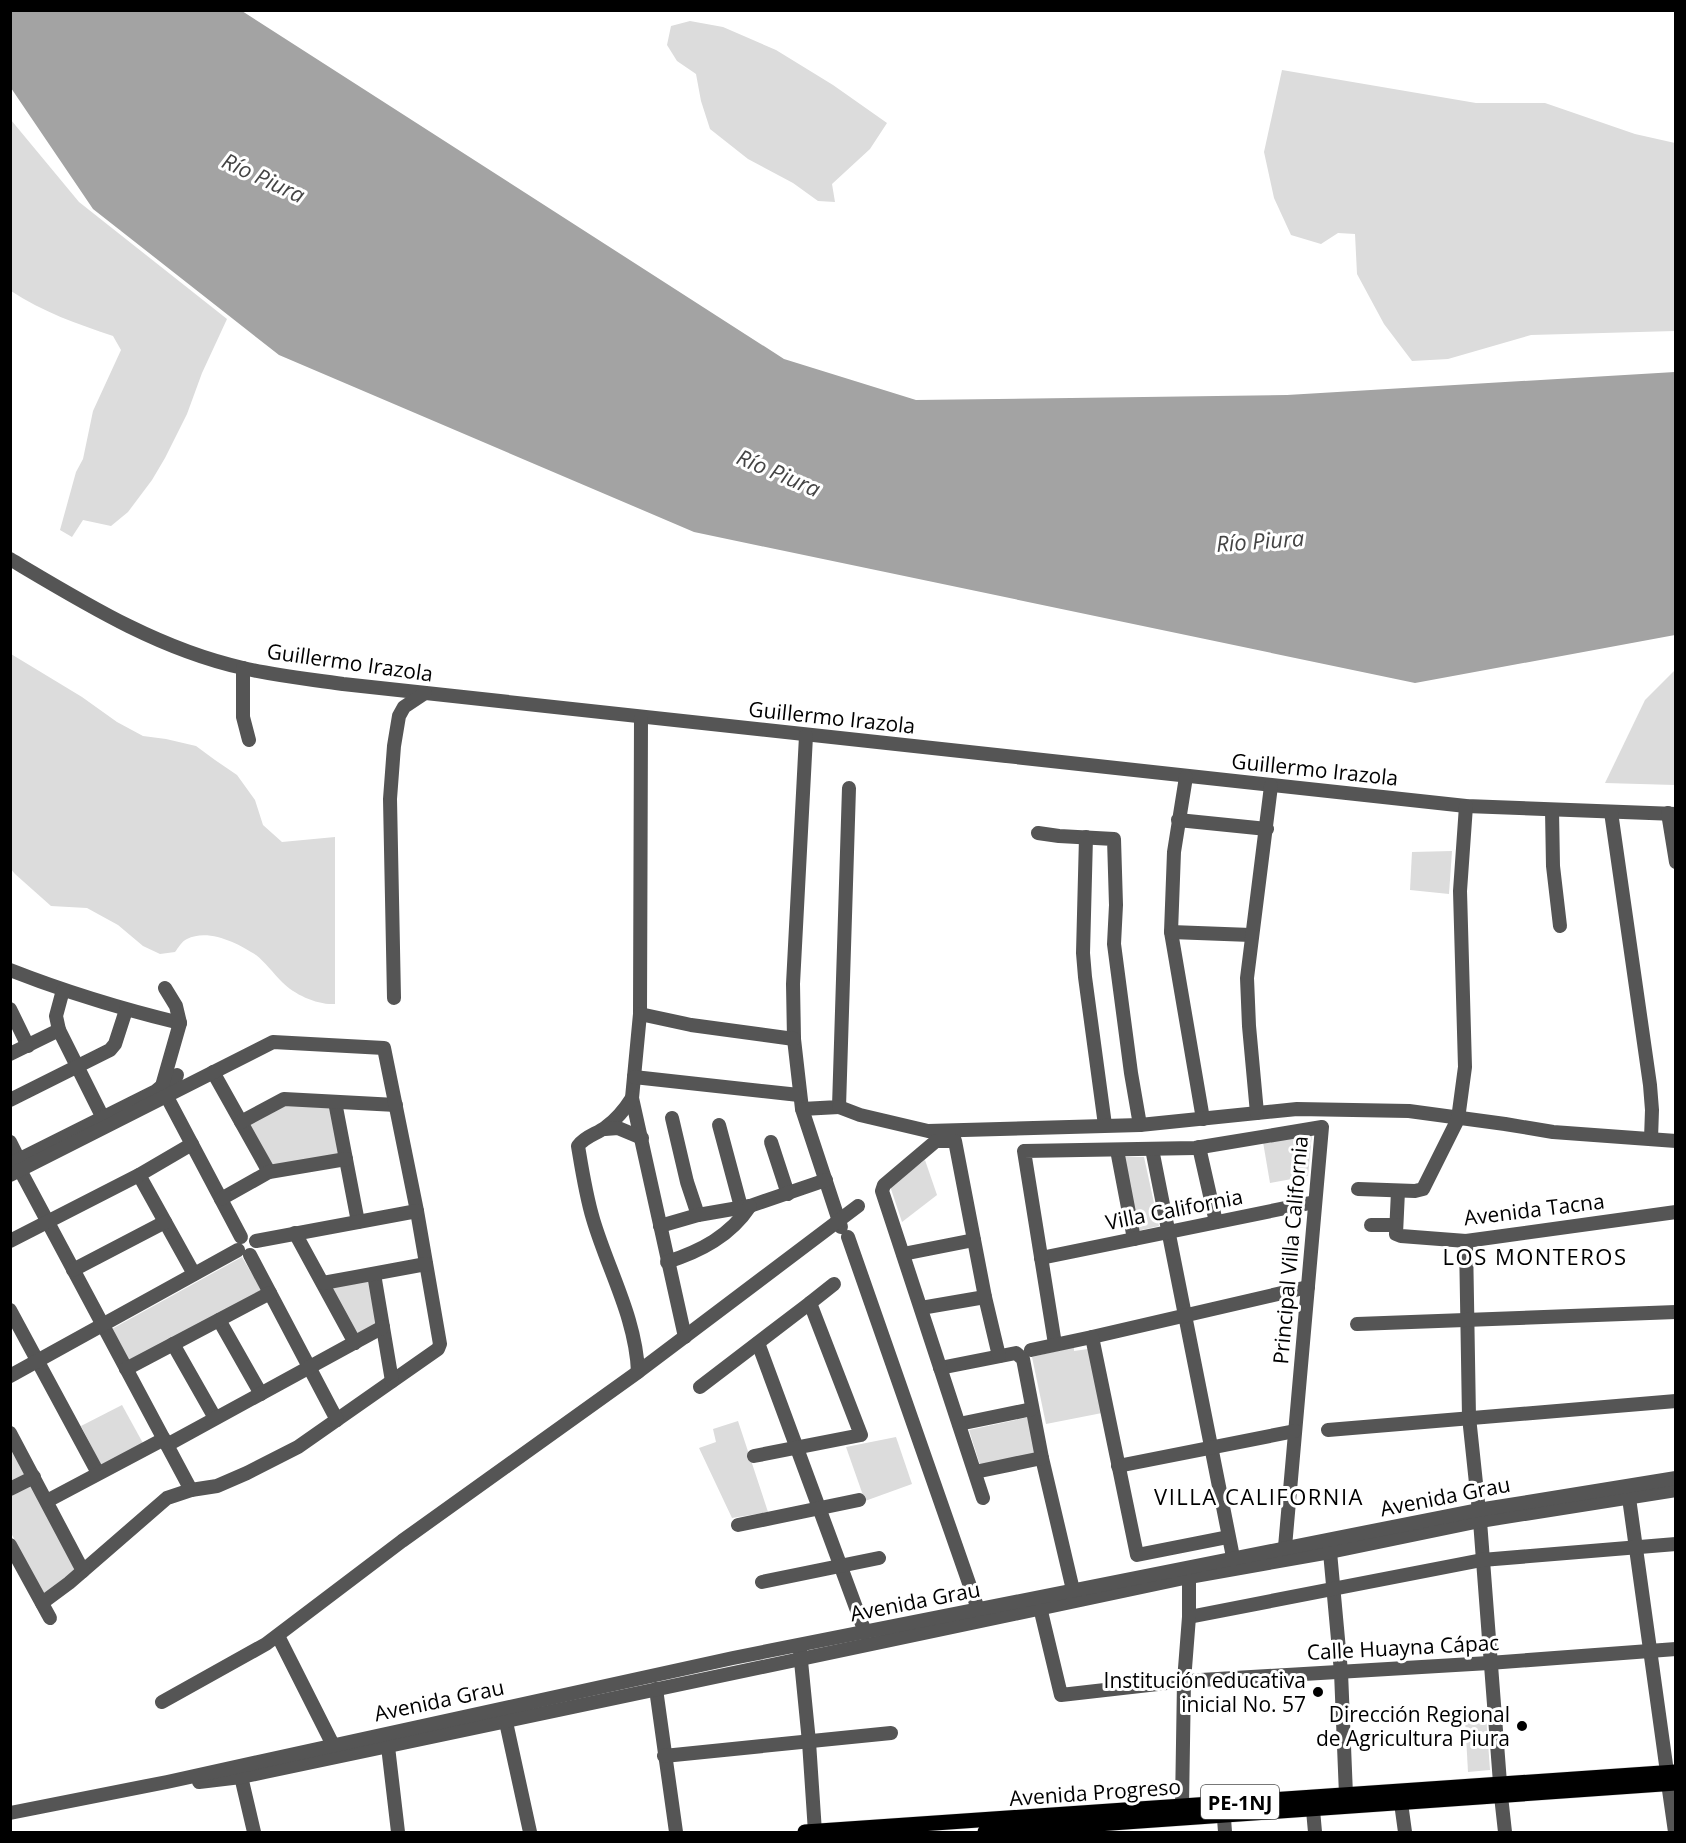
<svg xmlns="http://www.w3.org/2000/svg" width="1686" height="1843" font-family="'Open Sans',sans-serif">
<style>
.green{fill:#dcdcdc}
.water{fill:#a3a3a3}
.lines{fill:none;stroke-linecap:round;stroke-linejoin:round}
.major-casing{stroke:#dbdbdb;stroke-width:16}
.minor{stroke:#555;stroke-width:14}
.major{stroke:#000;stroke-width:15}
.poi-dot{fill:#000;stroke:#fff;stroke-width:2}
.labels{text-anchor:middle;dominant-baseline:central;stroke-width:6;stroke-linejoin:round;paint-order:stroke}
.shield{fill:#fff;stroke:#4c4c4c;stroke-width:1.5}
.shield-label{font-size:20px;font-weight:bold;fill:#000}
.street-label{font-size:21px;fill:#000;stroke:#fff}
.poi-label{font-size:21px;fill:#000;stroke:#fff;text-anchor:end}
.water-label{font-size:22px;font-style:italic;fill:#444;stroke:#fff}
.neighbourhood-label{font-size:22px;letter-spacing:1.5px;fill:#000;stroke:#fff}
</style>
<rect width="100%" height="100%" fill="#fff"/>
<g class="green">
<polygon points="690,21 723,27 776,50 833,85 887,123 870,149 832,184 835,202 818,201 793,183 748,159 710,129 701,101 696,74 677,61 667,45 671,26"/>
<polygon points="1282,70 1476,103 1545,103 1635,134 1675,143 1675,331 1531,335 1448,359 1412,361 1384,324 1357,274 1355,234 1338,233 1321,244 1291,235 1274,198 1264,152"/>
<path d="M11 120 79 202 227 319 202 373 187 414 165 458 152 480 128 512 111 526 83 520 72 537 60 530 76 472 83 459 93 411 121 350 113 336C77 324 43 312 11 291Z"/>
<path d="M11 654 82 697 117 722 143 736 166 739 196 746 215 760 237 775 255 800 263 825 282 842 335 837V1004C317 1005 295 995 282 982 273 973 265 962 256 955 238 943 208 928 187 939 182 941 178 948 175 952L160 954 143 946 118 925 87 908 51 906 15 874 10 868Z"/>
<polygon points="1675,670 1675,785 1605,783 1645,700"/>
<polygon points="1452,851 1449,894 1410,890 1412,852"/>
<polygon points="287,1103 331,1106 341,1156 273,1169 247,1124"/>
<polygon points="1312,1134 1308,1176 1270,1183 1263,1142"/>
<polygon points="1124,1157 1144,1157 1159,1226 1137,1231"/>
<polygon points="925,1160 937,1195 902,1222 890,1186"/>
<polygon points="242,1257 262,1291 128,1364 110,1330"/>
<polygon points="370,1278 380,1326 358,1338 329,1287"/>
<polygon points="1074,1347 1074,1351 1088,1349 1102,1413 1046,1424 1032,1357"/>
<polygon points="122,1405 144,1445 102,1467 81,1426"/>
<polygon points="1029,1417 1035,1453 980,1465 969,1430"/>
<polygon points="738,1421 768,1512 732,1518 699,1448 716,1442 713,1429"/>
<polygon points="896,1437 912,1484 865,1501 846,1447"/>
<polygon points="10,1445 79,1572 44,1595 11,1533"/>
<polygon points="1486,1715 1490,1770 1468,1772 1465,1718"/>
</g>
<polygon class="water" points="10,11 242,11 784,359 916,400 1287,395 1675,372 1675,635 1415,683 694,532 279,355 93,209 11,88"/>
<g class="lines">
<defs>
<g id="major">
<polyline points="805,1832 1676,1772"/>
<polyline points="985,1832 1676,1783"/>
</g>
</defs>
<use href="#major" class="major-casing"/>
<g class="minor">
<path d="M10 559C84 603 158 649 243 668 276 676 310 679 343 684L1466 806 1676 814"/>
<polyline points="243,668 243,717 249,740"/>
<polyline points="641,718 640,1014 632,1098 685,1337"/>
<polyline points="806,736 793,984 794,1039 802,1109 839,1107 849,788"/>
<polyline points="1186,777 1174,852 1171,932 1203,1119"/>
<polyline points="1552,810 1553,866 1560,926"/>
<polyline points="1611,812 1650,1085 1652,1110 1651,1139"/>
<polyline points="1668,813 1676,862"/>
<polyline points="1178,820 1267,829"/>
<polyline points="1038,833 1059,836 1114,839 1116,905 1114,944 1131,1073 1140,1125"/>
<polyline points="1086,837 1083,953 1085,977 1105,1125"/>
<polyline points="1171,932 1251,935"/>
<path d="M10 970C66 992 122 1009 180 1023"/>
<polyline points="394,998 390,799 394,746 399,716 404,707 425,693"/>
<polyline points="10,1009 28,1046"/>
<polyline points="640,1014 691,1025 794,1039"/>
<polyline points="59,1030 103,1118"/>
<polyline points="10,1054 59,1030 56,1016 63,990"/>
<polyline points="213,1072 269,1172"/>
<polyline points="177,1075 167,1097 241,1237"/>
<polyline points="634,1077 799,1095"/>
<path d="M632 1098C625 1109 617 1119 606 1127 597 1134 585 1136 578 1146 582 1170 586 1196 593 1219 608 1270 636 1318 638 1372"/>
<polyline points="10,1100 110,1050 115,1044 126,1010"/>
<polyline points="335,1102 358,1222"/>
<polyline points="839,1107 860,1115 928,1131 1140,1125 1297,1109 1409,1111 1505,1124 1553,1132 1676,1141"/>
<polyline points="802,1109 841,1227"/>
<polyline points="1257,1113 1249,1026 1247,978 1271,786"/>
<polyline points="672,1118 687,1182 698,1215"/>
<polyline points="241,1122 284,1099 396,1105"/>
<polyline points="719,1125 741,1207"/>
<polyline points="605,1129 618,1128 642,1138"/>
<polyline points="10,1142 19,1160"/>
<polyline points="771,1142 788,1194"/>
<polyline points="1199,1147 1216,1222"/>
<polyline points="1152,1149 1233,1557"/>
<polyline points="1117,1150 1134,1239"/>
<polyline points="10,1164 156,1091 162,1086 180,1023 176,1006 165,988"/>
<polyline points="20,1170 191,1490"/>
<polyline points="10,1175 273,1042 384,1048 417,1211 440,1344 438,1349 298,1447 247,1473 217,1486 191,1490 167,1498 69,1583 42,1603"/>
<polyline points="139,1175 194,1274"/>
<polyline points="1358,1189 1415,1191 1423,1189 1458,1119 1465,1067 1460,891 1466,806"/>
<polyline points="1398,1191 1396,1234 1401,1236 1466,1241 1676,1212"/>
<polyline points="221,1199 269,1172 346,1159"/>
<polyline points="1371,1225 1396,1225"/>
<polyline points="660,1226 698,1215 750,1206 826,1180"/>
<polyline points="295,1233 355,1343"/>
<polyline points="848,1237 978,1609"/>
<polyline points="10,1241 139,1175 192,1144"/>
<polyline points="256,1241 417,1211"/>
<polyline points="1466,1241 1469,1417 1480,1521 1501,1796 1505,1832"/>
<polyline points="903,1254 974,1240"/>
<polyline points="250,1255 337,1420"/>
<polyline points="1041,1258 1315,1202"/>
<path d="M667 1262C701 1251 730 1236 750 1206"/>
<polyline points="73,1270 165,1222"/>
<polyline points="374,1274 392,1381"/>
<polyline points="323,1283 426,1264"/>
<polyline points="810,1303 834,1284"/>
<polyline points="921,1308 985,1297"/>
<polyline points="10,1310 98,1473"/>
<polyline points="219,1320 261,1394"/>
<polyline points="1357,1324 1676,1312"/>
<polyline points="1092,1337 1308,1287"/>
<polyline points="758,1343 865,1632"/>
<polyline points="173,1344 215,1418"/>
<polyline points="1055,1344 1024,1151 1195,1148 1322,1127 1285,1547"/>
<polyline points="1031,1350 1092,1337 1137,1555 1228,1537"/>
<polyline points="940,1368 1016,1353 1023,1359 1042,1458 1073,1590"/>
<polyline points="126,1369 270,1293"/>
<polyline points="10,1376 238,1250"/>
<polyline points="700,1387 810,1303 861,1435 754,1456"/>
<polyline points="959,1424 1032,1409"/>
<polyline points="1328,1430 1676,1401"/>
<polyline points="10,1433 83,1571"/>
<polyline points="167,1445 383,1327"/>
<polyline points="1118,1466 1295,1431"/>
<polyline points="975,1472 1042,1458"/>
<polyline points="10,1489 34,1477"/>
<polyline points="983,1498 882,1191 884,1185 936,1141 955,1141 985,1297 999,1356"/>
<polyline points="1629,1498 1667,1772"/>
<polyline points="47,1501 164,1439"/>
<polyline points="738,1525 859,1500"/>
<polyline points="10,1545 50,1618"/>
<polyline points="1330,1552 1341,1672 1346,1795"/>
<polyline points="762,1582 879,1558"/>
<polyline points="1038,1599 1061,1695 1184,1681 1489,1663 1676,1649"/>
<polyline points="1189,1617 1482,1560 1676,1544"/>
<polyline points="278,1636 333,1745"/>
<polyline points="800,1651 809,1742 815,1832"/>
<polyline points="656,1689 676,1832"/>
<polyline points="162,1702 266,1644 402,1541 638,1372 858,1206"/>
<polyline points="504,1713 530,1832"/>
<polyline points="387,1738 398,1832"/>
<polyline points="664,1756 891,1733"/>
<polyline points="239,1768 254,1832"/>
<polyline points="199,1782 241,1777 1189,1577 1330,1552 1480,1521 1676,1490"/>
<polyline points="1668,1783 1675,1832"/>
<polyline points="1401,1803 1405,1832"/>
<polyline points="1223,1805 1225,1832"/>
<polyline points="1182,1806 1184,1681 1189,1617 1189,1568"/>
<polyline points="1313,1810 1315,1832"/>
<polyline points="10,1813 167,1782 733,1658 1478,1510 1676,1478"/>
</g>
<use href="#major" class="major"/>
</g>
<g class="poi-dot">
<circle cx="1318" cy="1692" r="6"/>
<circle cx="1522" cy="1726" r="6"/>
</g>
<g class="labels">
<rect class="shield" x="1201" y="1785" width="78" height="34" rx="4.5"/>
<g class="shield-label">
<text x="1240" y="1802">PE-1NJ</text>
</g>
<g class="street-label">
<text transform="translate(350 662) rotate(8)">Guillermo Irazola</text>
<text transform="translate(832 717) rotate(6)">Guillermo Irazola</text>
<text transform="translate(1315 769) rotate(6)">Guillermo Irazola</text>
<text transform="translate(1174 1209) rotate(-11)">Villa California</text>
<text transform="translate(1534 1209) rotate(-7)">Avenida Tacna</text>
<text transform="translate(1290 1250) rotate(-85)">Principal Villa California</text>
<text transform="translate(1445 1496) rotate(-11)">Avenida Grau</text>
<text transform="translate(915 1601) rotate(-11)">Avenida Grau</text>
<text transform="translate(1403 1647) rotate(-3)">Calle Huayna Cápac</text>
<text transform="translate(439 1700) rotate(-12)">Avenida Grau</text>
<text transform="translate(1095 1792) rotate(-4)">Avenida Progreso</text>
</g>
<g class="poi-label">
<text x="1306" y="1680">Institución educativa<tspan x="1306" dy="24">inicial No. 57</tspan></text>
<text x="1510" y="1714">Dirección Regional<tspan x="1510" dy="24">de Agricultura Piura</tspan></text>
</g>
<g class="water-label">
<text transform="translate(264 177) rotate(25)">Río Piura</text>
<text transform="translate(779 472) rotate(23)">Río Piura</text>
<text transform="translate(1260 540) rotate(-4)">Río Piura</text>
</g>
<g class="neighbourhood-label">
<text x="1535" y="1256">LOS MONTEROS</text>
<text x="1259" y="1496">VILLA CALIFORNIA</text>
</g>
</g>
<rect width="1686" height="1843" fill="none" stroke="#000000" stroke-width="24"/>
</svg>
